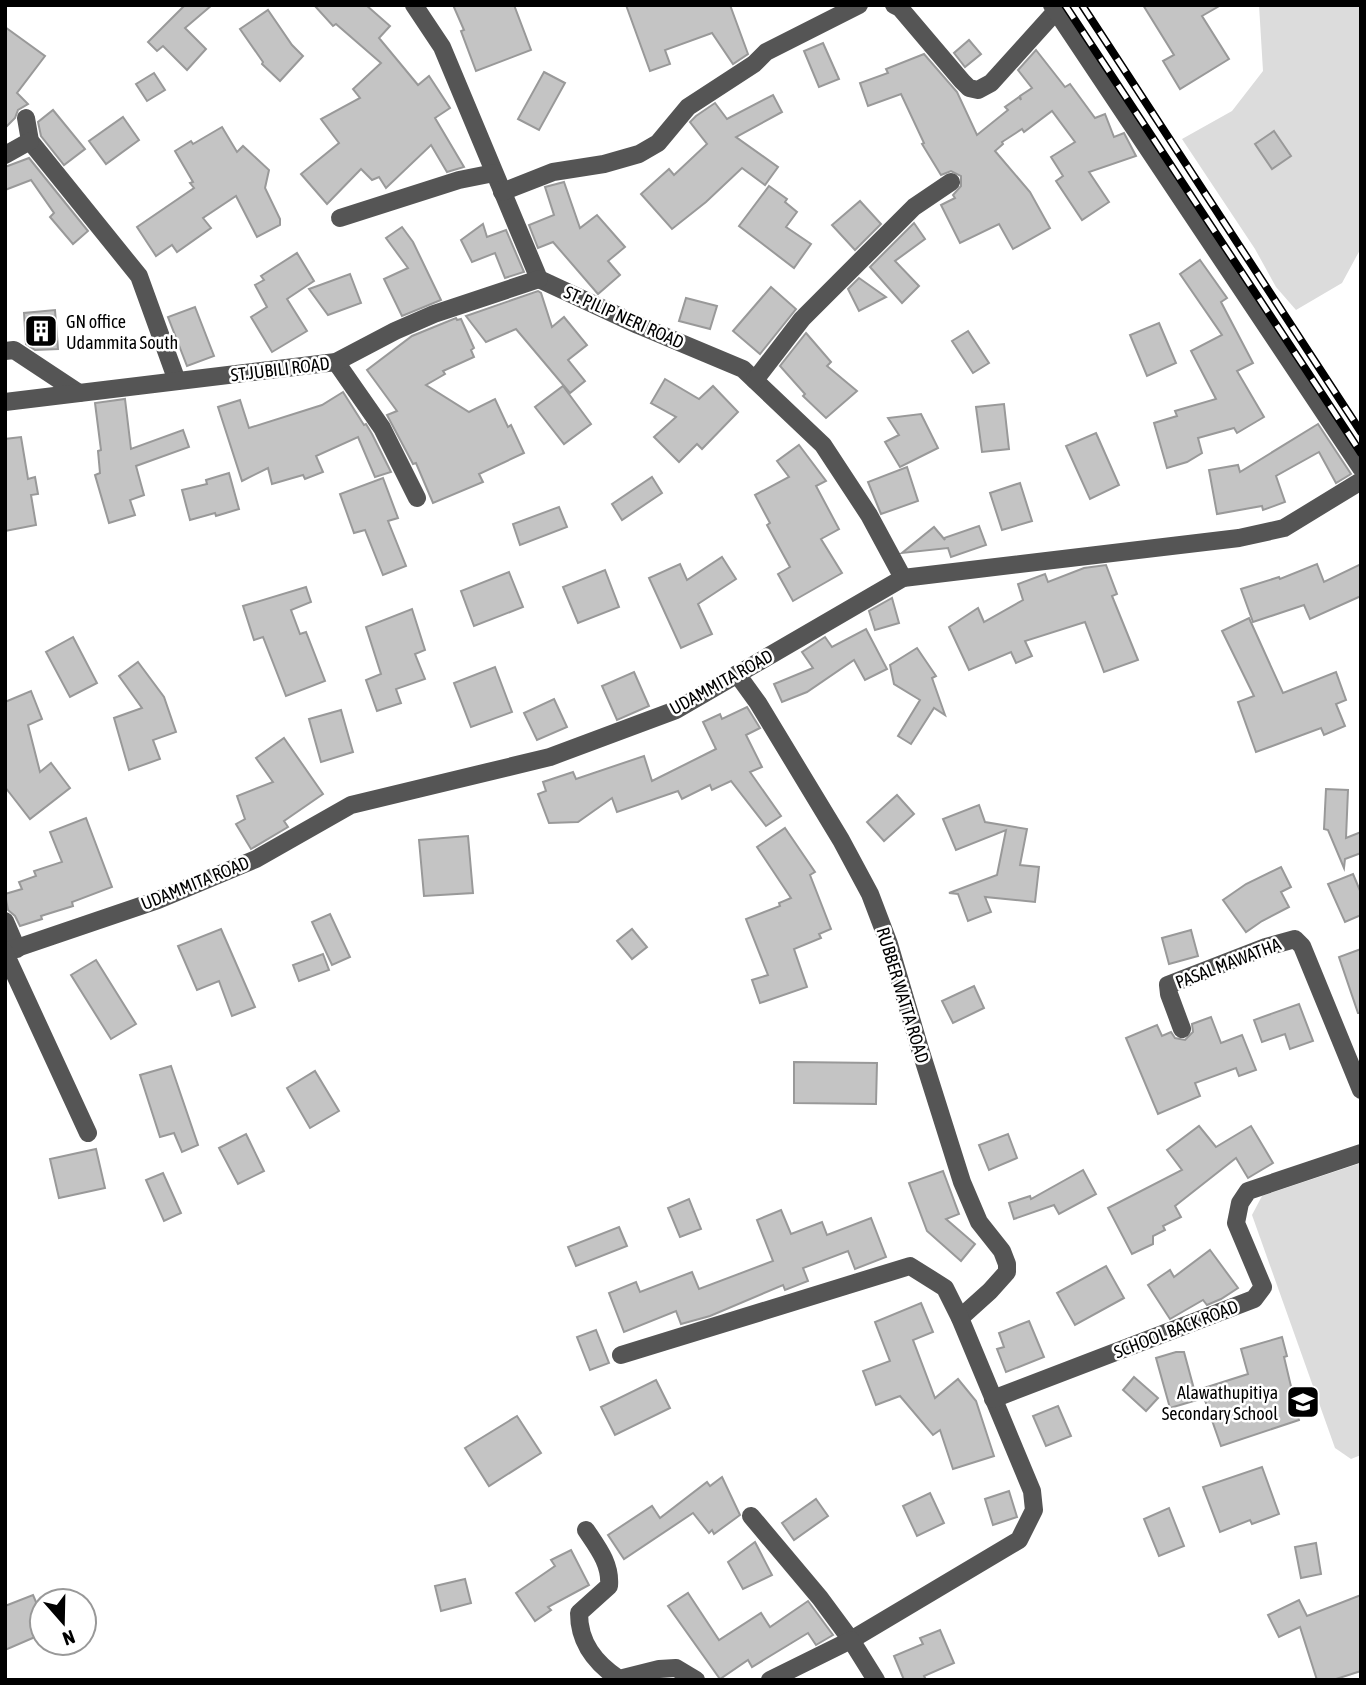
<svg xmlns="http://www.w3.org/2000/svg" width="1366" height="1685" font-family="'Asap Condensed',sans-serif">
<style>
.green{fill:#dcdcdc}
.building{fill:#c4c4c4;stroke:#999;stroke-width:2}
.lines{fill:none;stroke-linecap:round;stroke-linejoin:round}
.minor{stroke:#555;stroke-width:18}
.rail-casing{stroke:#000;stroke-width:8}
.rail{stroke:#fff;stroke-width:5;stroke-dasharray:16;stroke-linecap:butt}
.labels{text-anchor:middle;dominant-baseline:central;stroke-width:5;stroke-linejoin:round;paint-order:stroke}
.street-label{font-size:18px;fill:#000;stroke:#fff}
.poi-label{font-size:18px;fill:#000;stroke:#fff;text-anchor:start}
</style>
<rect width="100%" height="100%" fill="#fff"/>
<g class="green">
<polygon points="1259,5 1361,5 1361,248 1342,283 1296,310 1276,287 1255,249 1182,139 1232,111 1263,71"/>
<polygon points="1361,1163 1361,1455 1351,1459 1335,1448 1252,1215 1262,1196"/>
</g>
<g class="building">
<polygon points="185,5 212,5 185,28 206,49 187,70 163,46 157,51 148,42"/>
<polygon points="314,5 366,5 390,26 379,38 418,85 429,76 450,108 435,118 464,167 447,172 431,145 386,188 379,177 372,180 361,169 327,204 301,174 339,143 321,119 360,98 353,89 381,63 336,24 333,26"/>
<polygon points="453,5 514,5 531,50 476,71 461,31 464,30"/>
<polygon points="626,5 730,5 748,54 733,64 712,33 665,50 670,64 650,71"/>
<polygon points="1143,5 1221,5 1202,16 1229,59 1180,89 1163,61 1174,55"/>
<polygon points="268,10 292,45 303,56 280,81 262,64 263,62 240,29"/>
<polygon points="5,27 45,56 17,93 28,104 18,110 15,118 5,128"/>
<polygon points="969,40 981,54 965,67 954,53"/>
<polygon points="823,43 839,79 819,87 804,51"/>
<polygon points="1036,50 1065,87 1070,84 1095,118 1105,114 1114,137 1124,133 1136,156 1089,172 1109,202 1082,220 1056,181 1063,176 1051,157 1075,142 1052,111 1024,132 1022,129 1002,142 1003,144 995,151 1030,192 1050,228 1013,249 999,224 960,243 941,205 955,198 953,195 961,186 961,176 951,171 941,175 922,144 924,143 901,94 868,106 860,83 888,73 886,69 924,54 957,92 977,135 1008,110 1005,107 1019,97 1021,100 1020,96 1032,88 1018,70"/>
<polygon points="544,72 565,83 539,130 518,119"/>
<polygon points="154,73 165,90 147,101 136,84"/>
<polygon points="773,95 782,112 736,137 778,167 765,185 742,168 706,202 672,229 641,194 669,169 674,175 707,144 690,122 696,116 715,103 727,119"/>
<polygon points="53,110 85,149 64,165 41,136 38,122"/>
<polygon points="123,117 139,140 106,164 89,141"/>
<polygon points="222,127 237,152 243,146 269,170 265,188 280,219 280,225 257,237 236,196 203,218 211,228 177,252 172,245 156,256 137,227 194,188 190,183 193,182 175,151 191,141 193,144"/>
<polygon points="1274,131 1291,156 1272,169 1255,144"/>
<polygon points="29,158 88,231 73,244 50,217 54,213 31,180 5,190 5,167"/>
<polygon points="564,182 580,228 597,215 625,247 608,261 620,275 598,294 553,242 538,248 529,225 554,215 545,187"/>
<polygon points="769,186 787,199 785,202 797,212 786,227 811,244 794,268 739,226"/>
<polygon points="860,201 881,224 855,250 832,225"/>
<polygon points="914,223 925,239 895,261 919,286 902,303 870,267"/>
<polygon points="483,224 487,237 506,230 524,272 505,278 495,253 472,262 461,240"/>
<polygon points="402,227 413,242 441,300 402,316 384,279 408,268 386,238"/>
<polygon points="297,253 314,281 287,299 307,331 272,352 251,317 267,307 255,285 264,280 261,276"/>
<polygon points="1200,260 1227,298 1221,302 1253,363 1237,371 1264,417 1237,433 1234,428 1198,438 1202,453 1187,462 1167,468 1154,423 1177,416 1175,411 1216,399 1191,351 1222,335 1180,274"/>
<polygon points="350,274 361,303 328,315 309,289"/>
<polygon points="859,278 886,297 859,311 848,289"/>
<polygon points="771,287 796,309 760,354 733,331"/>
<polygon points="538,291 541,293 552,327 564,317 587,345 568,360 585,381 570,393 516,329 486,342 466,316"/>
<polygon points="686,298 717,306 710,329 679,321"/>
<polygon points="195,307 214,356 187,366 168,317"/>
<polygon points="55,310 58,349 35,350 26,344 24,313"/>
<polygon points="456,318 457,320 461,319 474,348 471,350 474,357 443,371 445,374 426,385 469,412 495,399 508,427 511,425 524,453 479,474 483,482 433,503 416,463 413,464 387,415 397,411 367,370 412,336"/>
<polygon points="1159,323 1176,363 1147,376 1130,335"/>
<polygon points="968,331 989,363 973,373 952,341"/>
<polygon points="806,333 831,362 827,366 857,391 826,418 803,396 805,394 780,366"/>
<polygon points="665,379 699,399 713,386 738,412 702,449 697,444 679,462 654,437 676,417 651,403"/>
<polygon points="563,386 591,424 564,444 535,407"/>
<polygon points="343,392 364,425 366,424 372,434 391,472 375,477 358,437 316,456 323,472 305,479 303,475 272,484 268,468 242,481 218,407 240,400 249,428 322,405"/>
<polygon points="125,399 131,449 183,430 189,447 136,466 144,495 130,500 135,515 109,523 95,475 100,473 98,451 101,450 95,403"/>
<polygon points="1004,404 1009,449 982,452 976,407"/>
<polygon points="921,414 938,448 900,467 885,442 899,435 888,418"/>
<polygon points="1318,424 1351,474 1336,483 1319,452 1276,476 1285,502 1263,510 1262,506 1217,514 1209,470 1238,465 1240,472"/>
<polygon points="1096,433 1119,485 1090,499 1066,446"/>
<polygon points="21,437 28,479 35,477 38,494 31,495 36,525 5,531 5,439"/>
<polygon points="799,445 826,481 816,486 839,529 821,539 842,573 793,601 778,574 790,567 767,525 770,523 755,495 789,477 777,461"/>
<polygon points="907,467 918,501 881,514 868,482"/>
<polygon points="229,473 239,509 216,516 215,513 190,520 182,490 207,484 206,480"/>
<polygon points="652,477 662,493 622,520 612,504"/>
<polygon points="383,478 398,518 388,521 406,566 383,575 365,530 354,533 340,494"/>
<polygon points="1020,483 1032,521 1002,530 990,493"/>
<polygon points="559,507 567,527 520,545 513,524"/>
<polygon points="979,526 986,545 951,557 948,548 902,553 934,527 945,540 944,538"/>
<polygon points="722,557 736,579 698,604 712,634 681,648 649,578 680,564 687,580"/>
<polygon points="1317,564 1324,582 1361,564 1361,596 1310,619 1304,605 1253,622 1241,589 1279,577 1280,579"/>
<polygon points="1106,565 1117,594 1112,596 1138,660 1104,672 1085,622 1025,641 1032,656 1016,663 1011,652 969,670 949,627 978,608 984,622 1023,600 1018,584 1045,574 1048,582 1084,568"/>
<polygon points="605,570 619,607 578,623 563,587"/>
<polygon points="509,572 523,607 474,626 461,591"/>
<polygon points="306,587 311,602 291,610 300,634 306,632 325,681 286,696 263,637 254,640 243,606"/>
<polygon points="892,598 899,623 875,630 869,611"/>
<polygon points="412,609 425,650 415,654 425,679 396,689 401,703 377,711 366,680 381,674 366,627"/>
<polygon points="1249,618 1283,693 1336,672 1346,700 1336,704 1345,726 1324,735 1321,728 1256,752 1238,702 1254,696 1222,631"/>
<polygon points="866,629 887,669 865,680 854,660 807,692 782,702 774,684 813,668 802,652 825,637 832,647"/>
<polygon points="73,637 97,683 70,697 46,652"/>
<polygon points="917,648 936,676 932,678 945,715 934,708 911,744 898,736 920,700 894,684 890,665"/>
<polygon points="138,662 164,697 176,732 153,740 160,759 129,770 114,718 142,708 119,676"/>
<polygon points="495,667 512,712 471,727 454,683"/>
<polygon points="634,672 649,706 617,720 602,686"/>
<polygon points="31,691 42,719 28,725 40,772 51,763 70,788 30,819 5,787 5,702"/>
<polygon points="554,699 567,727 537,740 524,713"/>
<polygon points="747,707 760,728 746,735 762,767 750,772 781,816 766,826 731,781 712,790 710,785 682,799 678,791 617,812 612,798 578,822 549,823 538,794 546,791 543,782 573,772 576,779 644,756 652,781 716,749 703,722 720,714 722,719"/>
<polygon points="341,710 353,752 321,762 309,719"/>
<polygon points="284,738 323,794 284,821 288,827 251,849 236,824 245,819 237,796 273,782 256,758"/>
<polygon points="1326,789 1348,790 1346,838 1361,832 1361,853 1345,859 1344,868 1328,830 1324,829"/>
<polygon points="897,795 914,814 884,841 867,822"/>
<polygon points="979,805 985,822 1027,829 1020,865 1039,867 1035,902 985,897 991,912 968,921 958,894 949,893 997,875 1006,830 956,850 943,819"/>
<polygon points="86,818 112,887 72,902 73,906 41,916 42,919 20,926 15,916 8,910 5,894 22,889 19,882 36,876 34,871 62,862 50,832"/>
<polygon points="785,828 815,872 810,875 831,929 819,934 821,938 794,949 807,987 760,1003 752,980 768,975 746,919 780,906 779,903 791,898 757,847"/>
<polygon points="468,836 473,893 424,896 419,840"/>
<polygon points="1281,867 1291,887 1281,892 1289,907 1262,921 1246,932 1223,900 1246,884"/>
<polygon points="1353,874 1361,893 1361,915 1345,922 1328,884"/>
<polygon points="330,914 350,957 332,965 312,922"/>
<polygon points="221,929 255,1007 232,1016 219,981 197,990 178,946"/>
<polygon points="632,929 647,947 632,959 617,941"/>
<polygon points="1191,930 1198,956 1169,964 1162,938"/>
<polygon points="1361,949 1361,1013 1358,1013 1339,957"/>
<polygon points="323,954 329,970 299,981 293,965"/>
<polygon points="96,960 136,1024 111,1039 71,975"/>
<polygon points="974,986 984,1008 953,1023 942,1001"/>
<polygon points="1299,1004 1313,1041 1290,1049 1285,1034 1262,1042 1254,1020"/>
<polygon points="1211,1017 1221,1043 1242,1035 1256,1070 1239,1076 1236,1068 1195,1083 1200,1096 1158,1114 1126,1038 1157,1025 1162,1036 1171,1032 1175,1038 1185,1040 1193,1032 1192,1024"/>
<polygon points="794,1062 877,1063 876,1104 794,1103"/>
<polygon points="171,1066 198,1145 182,1152 174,1133 160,1137 140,1075"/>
<polygon points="315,1071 339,1111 310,1128 287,1088"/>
<polygon points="1199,1126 1216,1147 1251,1126 1273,1163 1248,1178 1236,1158 1175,1206 1181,1217 1163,1226 1165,1230 1153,1236 1153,1244 1132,1254 1108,1208 1182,1170 1167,1150"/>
<polygon points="246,1134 264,1171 238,1184 219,1148"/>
<polygon points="1008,1134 1017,1158 989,1170 979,1145"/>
<polygon points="96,1149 105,1188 59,1198 50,1159"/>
<polygon points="1083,1170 1096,1194 1059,1214 1054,1205 1014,1219 1009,1203 1030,1196 1031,1199"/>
<polygon points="943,1171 959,1214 946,1219 975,1244 961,1261 927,1231 909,1183"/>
<polygon points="163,1173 181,1213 164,1221 146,1180"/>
<polygon points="689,1199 701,1229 680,1237 668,1208"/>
<polygon points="781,1210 791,1234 822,1222 827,1235 871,1218 886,1257 855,1269 848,1251 803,1268 808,1281 785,1290 783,1285 710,1316 681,1324 676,1311 624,1332 609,1293 636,1282 640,1292 692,1272 699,1289 773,1261 757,1220"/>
<polygon points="619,1227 627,1246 576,1266 568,1247"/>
<polygon points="1210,1250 1238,1288 1221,1299 1207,1305 1203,1300 1170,1319 1148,1285 1170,1270 1174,1277"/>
<polygon points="1106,1266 1124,1298 1075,1325 1057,1293"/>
<polygon points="921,1303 933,1332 913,1340 935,1398 958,1379 976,1401 994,1456 953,1469 940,1430 933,1435 900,1396 876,1405 863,1371 890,1361 875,1322"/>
<polygon points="1029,1321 1044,1357 1006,1372 997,1349 1004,1347 999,1333"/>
<polygon points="596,1330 609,1363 590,1370 577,1337"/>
<polygon points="1282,1337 1287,1356 1284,1357 1299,1420 1221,1446 1201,1389 1248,1374 1241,1349"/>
<polygon points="1176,1352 1184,1352 1197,1400 1170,1408 1156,1358"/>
<polygon points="1134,1377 1158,1398 1146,1411 1123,1390"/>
<polygon points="656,1380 670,1408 615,1435 601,1407"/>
<polygon points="1058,1406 1071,1436 1046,1446 1033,1416"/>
<polygon points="517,1416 541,1453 489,1486 465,1448"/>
<polygon points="1262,1467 1279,1514 1252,1524 1250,1520 1220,1532 1203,1487"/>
<polygon points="722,1477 740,1515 714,1534 712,1530 709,1533 693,1513 624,1559 608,1535 652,1506 660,1518 707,1482 710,1486"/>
<polygon points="1009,1491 1017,1517 993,1525 985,1499"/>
<polygon points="930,1493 944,1523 917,1536 903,1506"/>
<polygon points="816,1499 828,1516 794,1540 782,1523"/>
<polygon points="1169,1508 1184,1546 1159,1556 1144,1519"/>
<polygon points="755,1542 772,1575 743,1589 728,1562"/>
<polygon points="1316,1543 1321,1574 1301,1578 1295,1547"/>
<polygon points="571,1550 589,1585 548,1607 551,1610 535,1621 516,1593 555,1566 551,1560"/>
<polygon points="465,1579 471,1603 441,1611 435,1586"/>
<polygon points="688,1593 719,1640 761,1613 770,1627 808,1601 833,1635 816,1645 808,1633 752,1667 748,1660 720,1679 668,1606"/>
<polygon points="33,1595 42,1616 42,1634 5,1650 5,1606"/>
<polygon points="1361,1595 1361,1671 1333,1680 1317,1680 1300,1627 1279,1637 1268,1615 1299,1600 1307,1616"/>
<polygon points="940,1630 954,1663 924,1676 926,1680 904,1680 894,1656 923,1644 920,1638"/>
</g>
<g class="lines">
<g class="minor">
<polyline points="414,5 442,47 539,279 638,325 743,369 823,445 869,515 903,578"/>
<polyline points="894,5 900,8 962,81 969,88 978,90 991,83 1056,11"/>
<polyline points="1052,5 1361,468"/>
<polyline points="26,118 30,141 139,276 177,381"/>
<polyline points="5,155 30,141"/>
<polyline points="502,192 553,172 604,164 639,154 658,143 688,107 754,64 766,52 859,5"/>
<polyline points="340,218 459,180 494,173"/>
<polyline points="5,351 14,350 79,393"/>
<polyline points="336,362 382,428 417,498"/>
<polyline points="755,380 802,319 914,207 951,182"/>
<polyline points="5,402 336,362 395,331 434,314 539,279"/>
<polyline points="737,674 758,703 841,840 870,894 889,944 920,1049 962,1182 979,1222 1002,1251 1007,1264 1007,1272 990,1291 960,1318"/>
<polyline points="5,921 17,949"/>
<polyline points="5,952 158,900 256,859 351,805 550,757 676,710 903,578 1239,538 1284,528 1361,481"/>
<polyline points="5,953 88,1133"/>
<polyline points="1182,1029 1169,994 1168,985 1266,947 1295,939 1302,946 1361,1090"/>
<polyline points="621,1355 910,1266 945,1288 960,1318 1032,1491 1034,1510 1019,1540 851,1640 820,1598 751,1516"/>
<polyline points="993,1399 1254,1299 1263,1287 1236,1223 1240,1203 1248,1191 1361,1153"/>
<path d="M586 1530C598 1548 611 1564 609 1586L579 1613C579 1643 595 1663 619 1679L659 1669 676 1668 696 1680"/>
<polyline points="770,1680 851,1640 876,1680"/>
</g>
<defs>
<g id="rail">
<polyline points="1065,5 1361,453"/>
<polyline points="1082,5 1361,432"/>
</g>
</defs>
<use href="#rail" class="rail-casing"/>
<use href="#rail" class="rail"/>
</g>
<defs>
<symbol id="building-square" viewBox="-11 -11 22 22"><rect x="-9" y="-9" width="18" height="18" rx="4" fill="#000" stroke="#fff"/><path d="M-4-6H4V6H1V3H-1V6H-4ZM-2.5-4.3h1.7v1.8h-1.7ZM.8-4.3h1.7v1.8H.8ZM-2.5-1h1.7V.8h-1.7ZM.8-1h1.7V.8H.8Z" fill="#fff"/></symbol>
<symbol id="school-square" viewBox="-11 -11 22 22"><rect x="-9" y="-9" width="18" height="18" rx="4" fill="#000" stroke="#fff"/><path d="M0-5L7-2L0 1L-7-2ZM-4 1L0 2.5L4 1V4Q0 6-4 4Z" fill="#fff"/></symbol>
</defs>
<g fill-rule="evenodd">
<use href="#building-square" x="22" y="312" width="38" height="38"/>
<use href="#school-square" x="1284" y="1383" width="38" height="38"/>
</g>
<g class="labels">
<g class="street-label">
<text transform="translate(624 317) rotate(24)">ST. PILIP NERI ROAD</text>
<text transform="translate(280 369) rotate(-7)">ST.JUBILI ROAD</text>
<text transform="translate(721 682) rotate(-29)">UDAMMITA ROAD</text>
<text transform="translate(195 883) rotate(-22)">UDAMMITA ROAD</text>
<text transform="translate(1228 963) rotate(-21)">PASAL MAWATHA</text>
<text transform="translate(903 995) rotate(73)">RUBBER WATTA ROAD</text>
<text transform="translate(1176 1329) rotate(-21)">SCHOOL BACK ROAD</text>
</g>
<g class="poi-label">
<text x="66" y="321">GN office<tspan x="66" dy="21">Udammita South</tspan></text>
<text x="1278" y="1392" text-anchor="end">Alawathupitiya<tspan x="1278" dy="21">Secondary School</tspan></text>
</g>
</g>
<rect width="1366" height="1685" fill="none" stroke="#000000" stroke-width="14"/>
<g transform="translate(63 1622) rotate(160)"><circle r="33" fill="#ffffff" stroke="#999999" stroke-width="2"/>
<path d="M0-5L12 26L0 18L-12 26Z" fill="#000000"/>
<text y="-10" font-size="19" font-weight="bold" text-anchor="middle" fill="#000000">N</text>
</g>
</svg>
